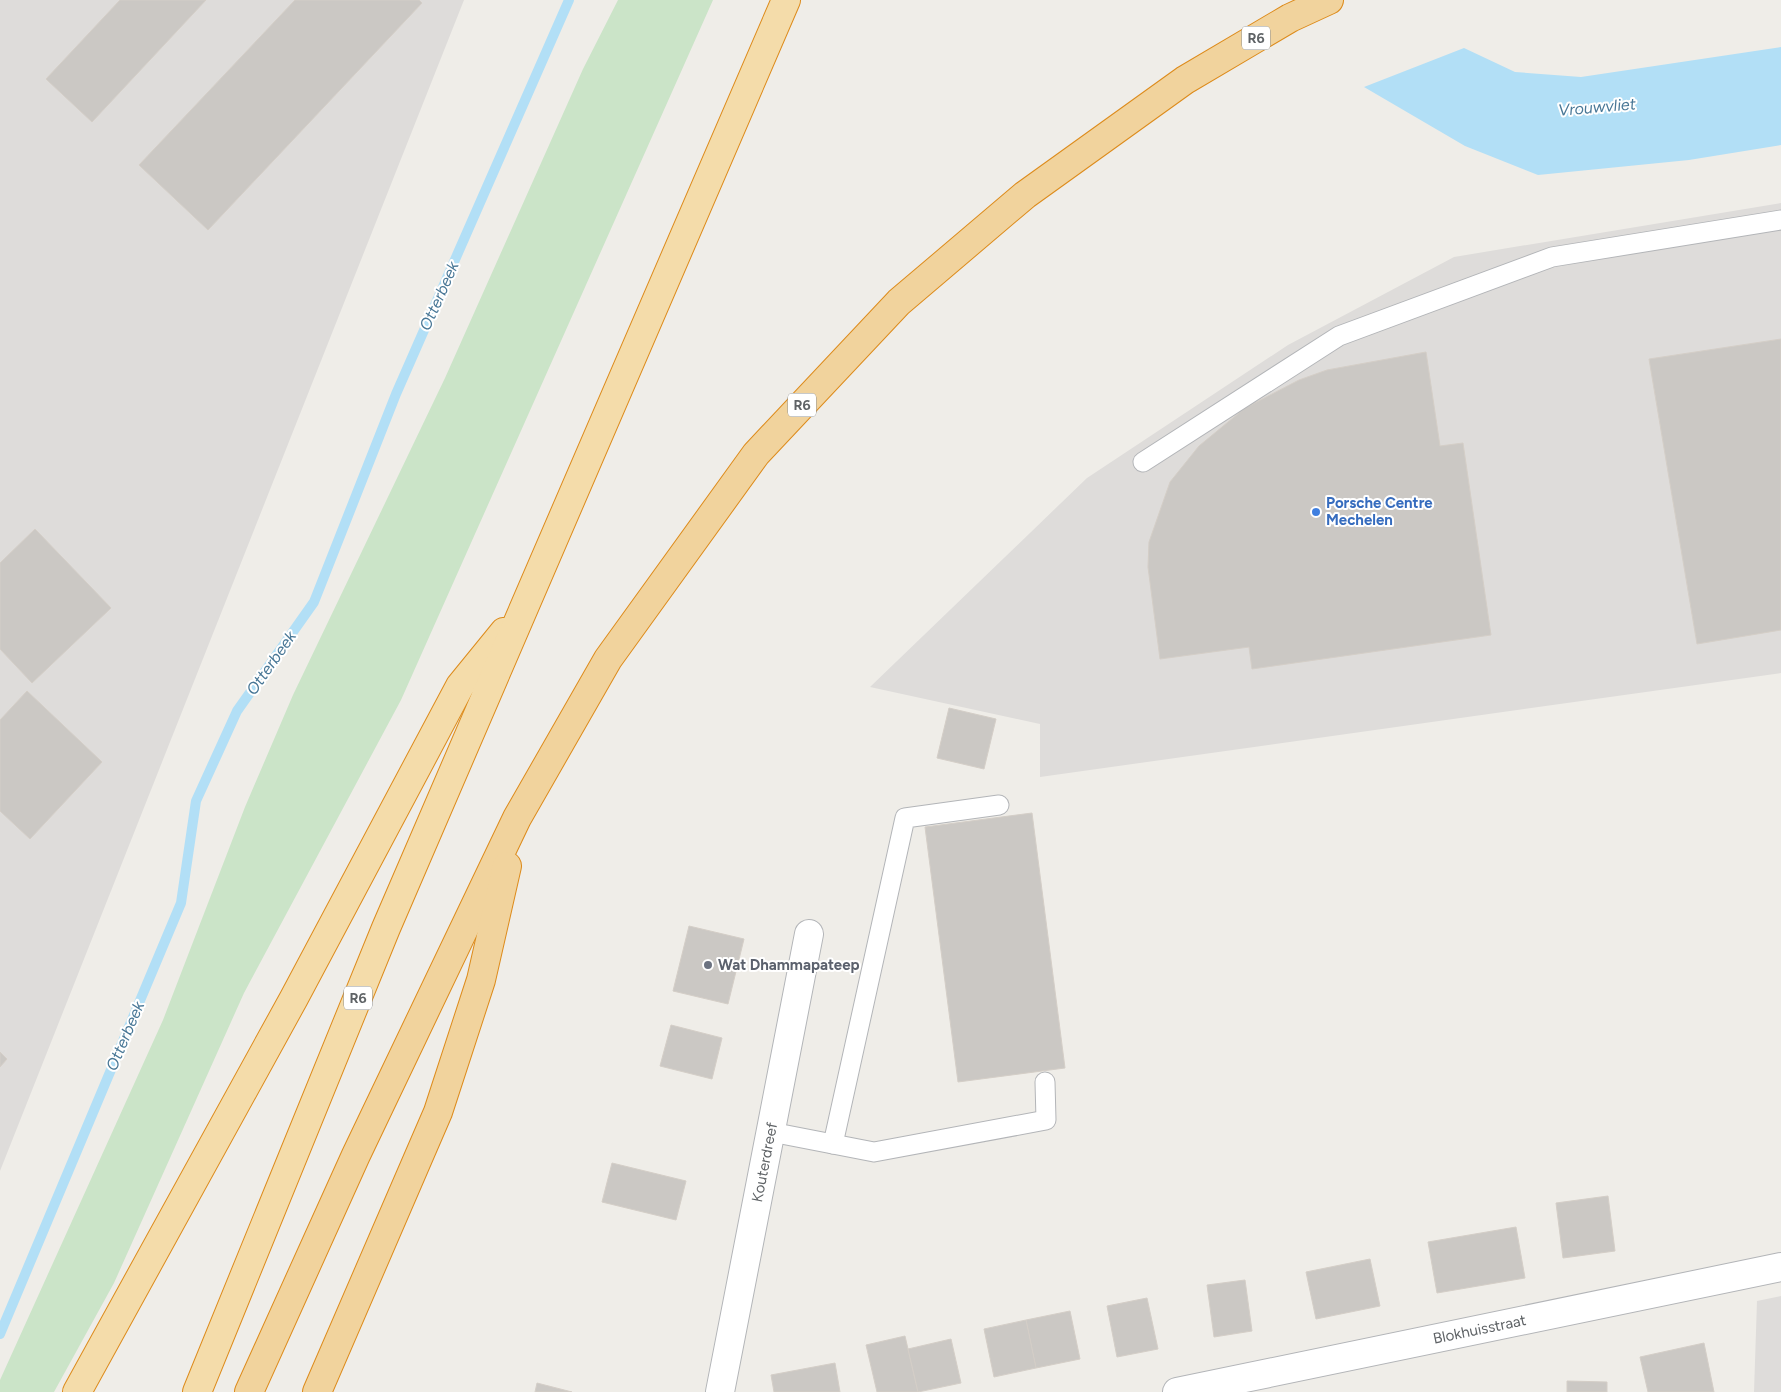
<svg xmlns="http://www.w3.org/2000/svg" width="1781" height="1392" font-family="Figtree,sans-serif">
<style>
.industrial{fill:#dedcda}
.green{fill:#cbe4c8}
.water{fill:#b2dff6}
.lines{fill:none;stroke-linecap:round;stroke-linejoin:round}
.stream{stroke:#b2dff6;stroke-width:10}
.building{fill:#cbc8c4;stroke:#d4cec7}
.service-casing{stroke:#b3b5b8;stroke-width:21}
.minor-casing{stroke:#b3b5b8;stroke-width:30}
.trunk-casing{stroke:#dd8b1b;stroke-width:30}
.motorway-casing{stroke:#dd8b1b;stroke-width:30}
.service{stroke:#fff;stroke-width:19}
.minor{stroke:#fff;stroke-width:28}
.trunk{stroke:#f4dcaa;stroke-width:28}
.motorway{stroke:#f1d39d;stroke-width:28}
.shop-dot{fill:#3f7fe0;stroke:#fff;stroke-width:2}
.worship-dot{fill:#6b7280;stroke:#fff;stroke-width:2}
.labels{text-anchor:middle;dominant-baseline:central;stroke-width:4;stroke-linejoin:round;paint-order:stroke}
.shield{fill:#fff;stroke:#8f9294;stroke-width:1}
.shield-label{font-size:14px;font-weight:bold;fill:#5f6366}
.shop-label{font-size:15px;font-weight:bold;fill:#366cbe;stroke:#fff;text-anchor:start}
.worship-label{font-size:15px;font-weight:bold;fill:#5b616d;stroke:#fff;text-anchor:start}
.street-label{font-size:15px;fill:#5f6366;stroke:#fff}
.water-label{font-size:16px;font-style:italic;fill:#487796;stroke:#fff}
</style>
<rect width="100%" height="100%" fill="#efede8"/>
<g class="industrial">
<polygon points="0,0 464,0 0,1171"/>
<polygon points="1781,203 1781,673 1040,777 1040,724 870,687 1087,478 1288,345 1454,257"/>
<polygon points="1781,1296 1781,1392 1754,1392 1757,1301"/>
</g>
<polygon class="green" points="618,0 713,0 401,700 244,993 114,1283 54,1392 0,1392 0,1380 163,1020 245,807 293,695 445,378 583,69"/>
<polygon class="water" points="1781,47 1781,145 1689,160 1538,175 1465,146 1364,87 1464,48 1515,72 1581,77"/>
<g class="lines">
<polyline class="stream" points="0,1334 181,903 196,801 237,711 314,602 396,394 569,0"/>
</g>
<g class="building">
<polygon points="120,0 206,0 92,122 46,79"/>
<polygon points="295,0 419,0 422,3 208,230 139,165"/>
<polygon points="1781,339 1781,630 1697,644 1649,359"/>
<polygon points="1426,352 1440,446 1463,443 1491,635 1252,669 1249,647 1160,659 1148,567 1149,542 1170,482 1199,446 1245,408 1299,380 1327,370"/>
<polygon points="35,529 111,608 32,683 0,649 0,563"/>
<polygon points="27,691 102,762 30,839 0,811 0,720"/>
<polygon points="949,708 996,719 984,769 937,758"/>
<polygon points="1032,813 1065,1068 958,1082 925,827"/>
<polygon points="689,926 744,939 728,1004 673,991"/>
<polygon points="671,1025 722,1038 712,1079 660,1066"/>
<polygon points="0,1052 7,1059 0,1067"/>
<polygon points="612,1163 686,1181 676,1220 602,1202"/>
<polygon points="1608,1196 1615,1251 1563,1258 1556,1203"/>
<polygon points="1516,1227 1525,1278 1437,1293 1428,1242"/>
<polygon points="1370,1259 1380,1306 1316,1319 1306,1272"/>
<polygon points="1245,1280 1252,1331 1214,1337 1207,1285"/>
<polygon points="1147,1298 1158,1349 1117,1357 1107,1306"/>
<polygon points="1070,1311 1080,1359 1036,1368 1026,1320"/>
<polygon points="1026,1320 1036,1368 994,1377 984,1329"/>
<polygon points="905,1336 918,1392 877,1392 866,1345"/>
<polygon points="951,1339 961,1383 918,1392 908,1349"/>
<polygon points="1704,1343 1714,1392 1648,1392 1640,1357"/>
<polygon points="835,1363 840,1392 774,1392 771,1375"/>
<polygon points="1567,1381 1607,1382 1607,1392 1567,1392"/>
<polygon points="537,1383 572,1392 535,1392"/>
</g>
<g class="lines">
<defs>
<g id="service">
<polyline points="1143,462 1339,336 1552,257 1781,220"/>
<polyline points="771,1132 874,1152 1046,1120 1045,1082"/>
<polyline points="833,1144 905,818 999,805"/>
</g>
<g id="minor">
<path id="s1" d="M720 1392 809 934"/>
<path id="s2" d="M1177 1392 1781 1267"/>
</g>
<g id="trunk">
<polyline points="77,1392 294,998 460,686 504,632"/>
<polyline points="197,1392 386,928 786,0"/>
</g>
<g id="motorway">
<polyline points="249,1392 356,1155 517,818 608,659 756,454 899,302 1025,195 1185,80 1290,18 1329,0"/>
<polyline points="317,1392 438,1112 481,980 507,866"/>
</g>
</defs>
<use href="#service" class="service-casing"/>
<use href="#minor" class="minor-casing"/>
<use href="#trunk" class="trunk-casing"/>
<use href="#motorway" class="motorway-casing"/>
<use href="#service" class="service"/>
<use href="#minor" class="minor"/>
<use href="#trunk" class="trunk"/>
<use href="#motorway" class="motorway"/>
</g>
<circle class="shop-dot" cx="1316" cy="512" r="5"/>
<circle class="worship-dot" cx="708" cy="965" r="5"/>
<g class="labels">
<g class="shield">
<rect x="1242" y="26.5" width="28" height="23" rx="4"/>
<rect x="788" y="393.5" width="28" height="23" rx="4"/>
<rect x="344" y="986.5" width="28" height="23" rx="4"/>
</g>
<g class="shield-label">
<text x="1256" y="38">R6</text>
<text x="802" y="405">R6</text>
<text x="358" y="998">R6</text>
</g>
<g class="shop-label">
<text x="1326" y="503">Porsche Centre<tspan x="1326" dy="17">Mechelen</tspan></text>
</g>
<g class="worship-label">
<text x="718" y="965">Wat Dhammapateep</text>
</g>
<g class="street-label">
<text stroke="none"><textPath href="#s1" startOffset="234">Kouterdreef</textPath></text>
<text stroke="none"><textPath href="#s2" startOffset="309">Blokhuisstraat</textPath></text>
</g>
<g class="water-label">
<text transform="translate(1597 107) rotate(-5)">Vrouwvliet</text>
<text transform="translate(439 296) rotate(-66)">Otterbeek</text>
<text transform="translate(271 663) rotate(-55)">Otterbeek</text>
<text transform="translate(125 1036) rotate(-67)">Otterbeek</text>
</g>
</g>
</svg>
